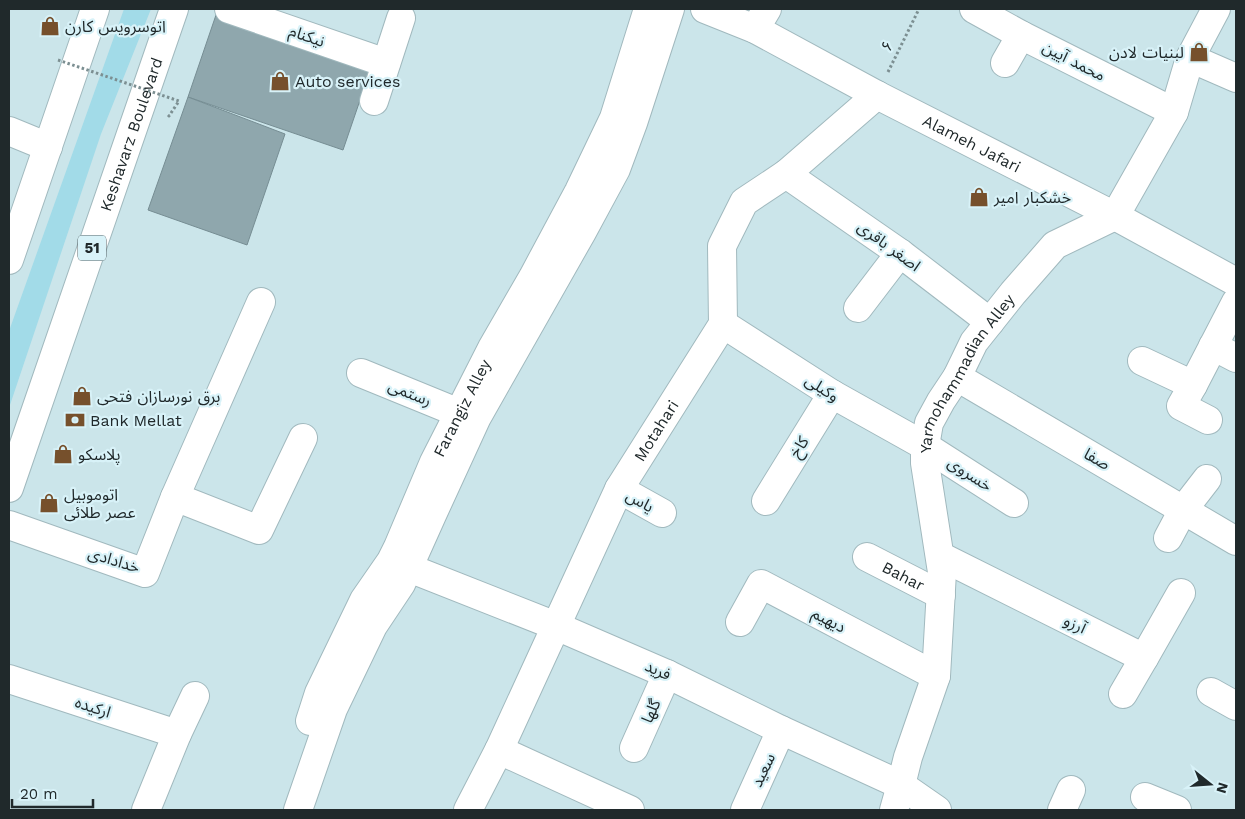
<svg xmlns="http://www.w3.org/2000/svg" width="1245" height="819" font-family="'Work Sans','Noto Sans Arabic',sans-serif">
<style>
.green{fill:#a2dbe8}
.building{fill:#8fa7ad;stroke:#768d93}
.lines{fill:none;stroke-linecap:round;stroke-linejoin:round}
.minor-casing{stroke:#a1b9be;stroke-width:30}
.major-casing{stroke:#a1b9be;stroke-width:30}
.path{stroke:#7c8f92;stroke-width:3;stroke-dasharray:2.5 2.5;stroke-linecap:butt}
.minor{stroke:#fff;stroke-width:28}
.major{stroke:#fff;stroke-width:28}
.path-bridge{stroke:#7c8f92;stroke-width:3;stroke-dasharray:2.5 2.5;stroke-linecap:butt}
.labels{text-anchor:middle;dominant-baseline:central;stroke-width:4.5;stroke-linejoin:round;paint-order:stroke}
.shield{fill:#d8f2f8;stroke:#576568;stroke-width:1}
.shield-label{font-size:15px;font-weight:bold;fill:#20292b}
.poi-label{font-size:16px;fill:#20292b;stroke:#d8f2f8;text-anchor:start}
.street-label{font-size:16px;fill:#20292b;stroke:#d8f2f8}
</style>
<rect width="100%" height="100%" fill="#cbe5ea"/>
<polygon class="green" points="124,9 151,9 101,134 9,408 9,331"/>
<g class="building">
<polygon points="217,12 372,65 343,150 188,97"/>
<polygon points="188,97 285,134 247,245 148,210"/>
</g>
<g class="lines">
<defs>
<g id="minor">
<polyline points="229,9 386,63"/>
<polyline points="974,9 1021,35 1174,112"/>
<polyline points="755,29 767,9"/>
<polyline points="1190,58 1236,78"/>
<polyline points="1005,63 1021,35"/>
<polyline points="374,101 401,18"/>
<polyline points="9,131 48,147"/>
<polyline points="786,174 900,253 990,322"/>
<polyline points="858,308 900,253"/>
<polyline points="723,324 832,394 925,446 1014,503"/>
<polyline points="1213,346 1236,358"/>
<polyline points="1142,361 1193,385"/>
<polyline points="361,373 459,413"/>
<polyline points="957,377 1236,541"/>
<polyline points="1208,420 1181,406 1193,385 1236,302"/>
<polyline points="619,489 662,513"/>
<polyline points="175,497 261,302"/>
<polyline points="766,501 832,394"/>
<polyline points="9,525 145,573 175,497 259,530 303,438"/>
<polyline points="1168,538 1183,510 1207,479"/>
<polyline points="940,556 1144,658 1181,593"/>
<path id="s1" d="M867 557 941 595"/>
<polyline points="409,568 556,626 667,674 781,730 901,785 937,810"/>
<polyline points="740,622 761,584 936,676"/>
<polyline points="9,679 177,734"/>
<polyline points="1211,692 1236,706"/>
<polyline points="1123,694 1144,658"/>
<path id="s2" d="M310 721 319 693 364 600 391 561 398 547 434 462 492 348 533 277 579 191 614 118 648 9"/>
<polyline points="634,748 667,674"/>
<polyline points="499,750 630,810"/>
<polyline points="1145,797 1177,810"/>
<polyline points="146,810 177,734 195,696"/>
<polyline points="298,810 333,709 373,626 401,584 432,515 477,417 582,232 616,169 633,123 670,9"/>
<path id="s3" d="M468 810 499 750 619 489 723 324 722 246 744 202 786 174 877 95"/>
<polyline points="745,810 781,730"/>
<path id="s4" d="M894 810 901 785 908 757 936 676 942 572 925 463V446L929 423 941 401 957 377 974 342 1013 293 1055 245 1115 216 1174 112 1190 58 1216 9"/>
<polyline points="1062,810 1071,790"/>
</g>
<g id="major">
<path id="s5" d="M705 9 755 29 877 95 1115 216 1236 282"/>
<polyline points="9,260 95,9"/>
<path id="s6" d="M9 488 174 9"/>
</g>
</defs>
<use href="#minor" class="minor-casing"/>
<use href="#major" class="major-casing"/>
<g class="path">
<polyline points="888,72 919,9"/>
<polyline points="168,115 169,116 179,101"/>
</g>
<use href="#minor" class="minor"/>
<use href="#major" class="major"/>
<polyline class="path-bridge" points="58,60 179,101"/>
</g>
<defs>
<symbol id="shop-bare" viewBox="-9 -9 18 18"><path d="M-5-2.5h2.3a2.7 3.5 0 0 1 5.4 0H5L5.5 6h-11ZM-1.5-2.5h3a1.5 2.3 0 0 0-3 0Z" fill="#76502c" stroke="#d8f2f8" stroke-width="2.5" paint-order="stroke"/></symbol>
<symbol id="bank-bare" viewBox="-9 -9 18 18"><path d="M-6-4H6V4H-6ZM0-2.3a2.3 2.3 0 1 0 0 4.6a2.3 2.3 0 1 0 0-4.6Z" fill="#76502c" stroke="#d8f2f8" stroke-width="2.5" paint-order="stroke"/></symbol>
</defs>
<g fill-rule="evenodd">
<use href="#shop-bare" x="36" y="12" width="28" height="28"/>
<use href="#shop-bare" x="1185" y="38" width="28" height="28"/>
<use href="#shop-bare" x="266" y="67" width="28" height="28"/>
<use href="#shop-bare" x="965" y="183" width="28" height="28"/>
<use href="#shop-bare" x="68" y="382" width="28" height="28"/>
<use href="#bank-bare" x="61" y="406" width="28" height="28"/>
<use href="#shop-bare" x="49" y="440" width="28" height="28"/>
<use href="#shop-bare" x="35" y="489" width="28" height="28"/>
</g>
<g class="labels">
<rect class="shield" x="78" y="235.5" width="28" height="25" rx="4"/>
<g class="shield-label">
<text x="92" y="248">51</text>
</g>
<g class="poi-label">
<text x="65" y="26">اتوسرویس کارن</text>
<text x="1184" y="52" text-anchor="end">لبنیات لادن</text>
<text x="295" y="81">Auto services</text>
<text x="994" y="197">خشکبار امیر</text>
<text x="97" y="396">برق نورسازان فتحی</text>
<text x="90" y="420">Bank Mellat</text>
<text x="78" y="454">پلاسکو</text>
<text x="64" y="494">اتوموبیل<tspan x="64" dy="18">عصر طلائی</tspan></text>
</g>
<g class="street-label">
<text transform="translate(307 36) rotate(19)">نیکنام</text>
<text transform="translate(887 46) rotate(-64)">۶</text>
<text transform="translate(1074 61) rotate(27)">محمد آیین</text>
<text stroke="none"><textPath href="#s6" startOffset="374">Keshavarz Boulevard</textPath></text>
<text stroke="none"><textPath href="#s5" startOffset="299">Alameh Jafari</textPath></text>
<text transform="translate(889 246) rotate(36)">اصغر باقری</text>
<text stroke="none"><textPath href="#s4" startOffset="456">Yarmohammadian Alley</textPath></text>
<text transform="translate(822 388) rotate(32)">وکیلی</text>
<text transform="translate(410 393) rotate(22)">رستمی</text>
<text stroke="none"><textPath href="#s2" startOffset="349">Farangiz Alley</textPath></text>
<text stroke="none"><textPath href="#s3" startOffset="424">Motahari</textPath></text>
<text transform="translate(799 447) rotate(-58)">کاخ</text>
<text transform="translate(1097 459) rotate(30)">صفا</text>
<text transform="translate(970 474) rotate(33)">خسروی</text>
<text transform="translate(640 501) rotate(29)">یاس</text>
<text transform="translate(114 560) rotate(17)">خدادادی</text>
<text stroke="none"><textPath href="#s1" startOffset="41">Bahar</textPath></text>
<text transform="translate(829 620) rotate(28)">دیهیم</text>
<text transform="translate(1075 624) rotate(26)">آرزو</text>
<text transform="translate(658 670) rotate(24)">فرید</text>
<text transform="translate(93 707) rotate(18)">ارکیده</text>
<text transform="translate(651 711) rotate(-66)">گلها</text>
<text transform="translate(763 770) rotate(-65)">سعید</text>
</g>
</g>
<rect width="1245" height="819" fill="none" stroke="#20292b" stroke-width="20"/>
<g transform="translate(1210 784) rotate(107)" stroke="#d8f2f8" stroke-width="4" paint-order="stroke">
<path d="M0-4L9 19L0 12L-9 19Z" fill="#20292b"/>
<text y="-8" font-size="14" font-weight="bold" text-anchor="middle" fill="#20292b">N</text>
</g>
<path d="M12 799v8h81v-8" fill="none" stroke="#20292b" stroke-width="2.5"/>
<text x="20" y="799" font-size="15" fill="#20292b" stroke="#d8f2f8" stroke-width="4" paint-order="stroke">20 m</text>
</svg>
